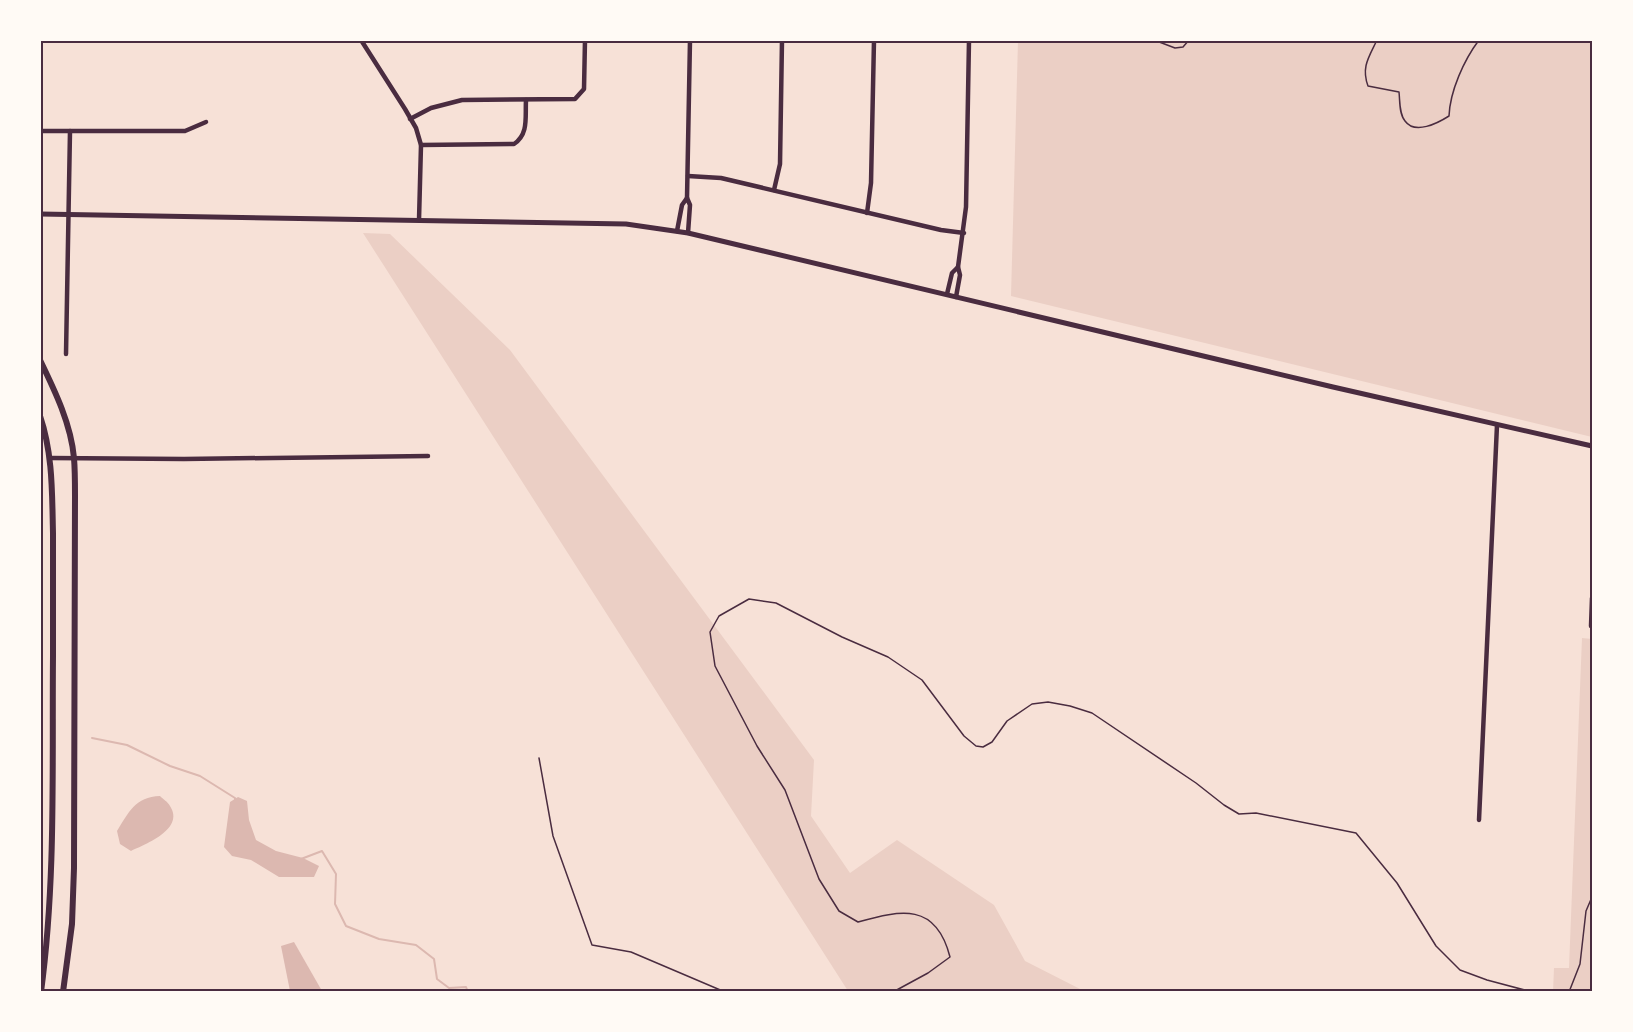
<svg xmlns="http://www.w3.org/2000/svg" width="1633" height="1032" font-family="Signika,sans-serif">
<style>
.green{fill:#ebcfc5}
.water{fill:#dcb8b0}
.lines{fill:none;stroke-linecap:round;stroke-linejoin:round}
.stream{stroke:#dcb8b0;stroke-width:2}
.path{stroke:#4a2c40;stroke-width:1.5}
.minor{stroke:#4a2c40;stroke-width:4.5}
.tertiary{stroke:#4a2c40;stroke-width:5}
.secondary{stroke:#4a2c40;stroke-width:6}
.neatline{fill:none;stroke:#4a2c40;stroke-width:2}
</style>
<rect width="100%" height="100%" fill="#f7e1d7"/>
<g class="green">
<polygon points="1018,41 1592,41 1592,437 1011,296"/>
<polygon points="363,233 390,234 510,350 814,760 811,816 850,873 897,840 994,905 1025,961 1084,991 848,991"/>
<polygon points="1582,638 1592,639 1592,991 1553,992 1554,968 1569,968"/>
</g>
<g class="water">
<path d="M160 796C163 799 168 802 170 806 185 829 146 844 131 851L120 844 117 831C129 812 135 797 160 796Z"/>
<polygon points="238,797 247,801 249,820 256,840 276,851 303,858 319,866 314,877 279,877 251,860 232,856 224,847 230,802"/>
<polygon points="294,942 322,991 290,991 281,946"/>
</g>
<g class="lines">
<g class="stream">
<polyline points="40,723 41,723"/>
<polyline points="92,738 127,745 170,766 200,776 235,798 235,801"/>
<polyline points="301,859 322,851 336,874 335,904 346,926 379,939 416,945 434,959 437,979 449,988 466,987 468,992"/>
</g>
<g class="path">
<polyline points="1154,40 1175,48 1183,47 1189,40"/>
<path d="M1377 40C1369 57 1361 67 1368 86L1399 92C1400 101 1399 114 1405 121 1415 135 1438 123 1449 116 1450 91 1464 60 1479 40"/>
<polyline points="539,758 553,836 592,945 631,952 725,992"/>
<path d="M893 992 928 973 950 957C936 902 901 910 858 922L839 911 819 879 785 790 757 746 715 666 710 632 719 616 749 599 776 603 842 637 888 657 922 680 964 736 976 746 983 747 992 742 1007 721 1032 704 1048 702 1070 706 1092 713 1196 783 1224 805 1239 814 1256 813 1356 833 1397 883 1436 946 1460 970 1487 980 1532 992"/>
<polyline points="1569,992 1580,964 1586,911 1592,897"/>
</g>
<g class="minor">
<polyline points="361,40 405,109 416,128 421,145 419,220"/>
<polyline points="410,119 431,108 462,100 575,99 584,89 585,40"/>
<polyline points="40,131 185,131 206,122"/>
<path d="M421 145 514 144C529 134 525 117 526 100"/>
<polyline points="688,176 721,178 941,230 964,233"/>
<polyline points="774,190 780,164 782,40"/>
<polyline points="687,198 690,40"/>
<polyline points="867,213 871,183 874,40"/>
<polyline points="677,231 682,205 687,198 690,205 688,233"/>
<polyline points="958,267 966,207 969,40"/>
<polyline points="947,294 952,273 958,267 960,275 956,297"/>
<polyline points="66,354 70,131"/>
<polyline points="50,458 184,459 428,456"/>
<polyline points="1591,626 1592,598"/>
<polyline points="1479,820 1497,425"/>
</g>
<polyline class="tertiary" points="40,214 626,224 688,233 1333,387 1592,446"/>
<g class="secondary">
<path d="M40 360C55 391 71 424 74 458 75 470 75 483 75 496L74 868 72 924 63 992"/>
<path d="M40 416C53 454 52 494 53 533 53 574 53 615 53 656 52 768 56 880 41 992"/>
</g>
</g>
<rect width="1633" height="1032" fill="none" stroke="#fffaf5" stroke-width="84"/>
<rect x="42" y="42" width="1549" height="948" class="neatline"/>
</svg>
